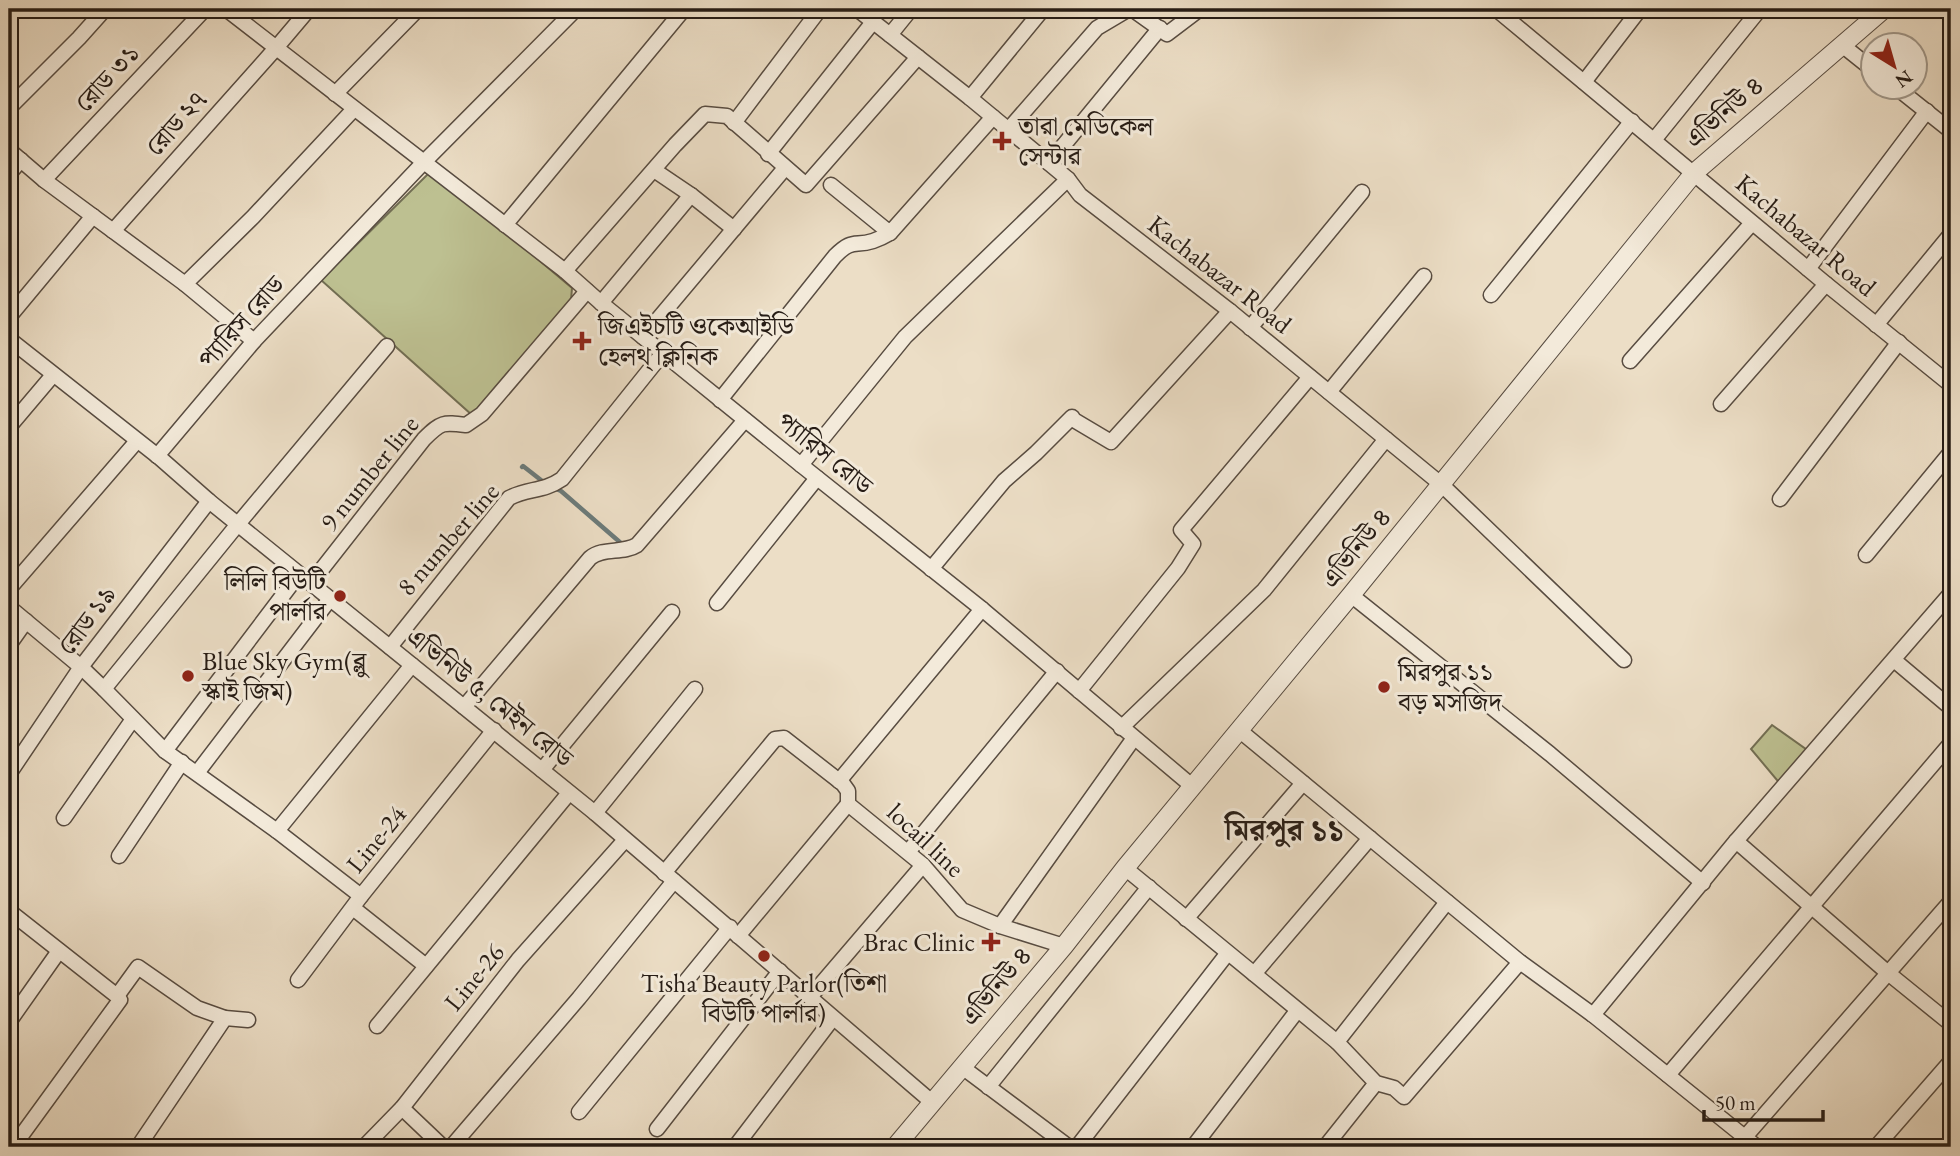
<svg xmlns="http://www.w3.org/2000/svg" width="1960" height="1156" font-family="'EB Garamond','Noto Serif Bengali',serif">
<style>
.green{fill:#bdc091;stroke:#726e53;stroke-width:2}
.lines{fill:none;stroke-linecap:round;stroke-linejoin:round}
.stream{stroke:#6c7b7a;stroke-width:4.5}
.minor-casing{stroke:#584c41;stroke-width:17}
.tertiary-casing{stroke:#584c41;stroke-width:20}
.minor{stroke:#f3eada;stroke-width:14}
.tertiary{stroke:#f3eada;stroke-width:18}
.poi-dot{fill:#8f2418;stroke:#f3eada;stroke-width:2.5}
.labels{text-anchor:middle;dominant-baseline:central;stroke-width:6;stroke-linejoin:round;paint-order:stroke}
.street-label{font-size:26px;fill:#261c15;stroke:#f3eada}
.poi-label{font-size:26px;fill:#261c15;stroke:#f3eada;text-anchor:start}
.quarter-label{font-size:30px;font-weight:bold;fill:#261c15;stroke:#f3eada}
</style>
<rect width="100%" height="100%" fill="#ecdec6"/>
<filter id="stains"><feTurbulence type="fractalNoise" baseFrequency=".00286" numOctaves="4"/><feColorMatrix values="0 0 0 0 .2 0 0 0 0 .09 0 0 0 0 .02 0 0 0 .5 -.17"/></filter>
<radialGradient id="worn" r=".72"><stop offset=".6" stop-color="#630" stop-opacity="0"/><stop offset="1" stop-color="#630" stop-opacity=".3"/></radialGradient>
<g class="green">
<polygon points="430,172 502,229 572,288 571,300 472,415 321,280"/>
<polygon points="1772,725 1810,752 1782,786 1751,749"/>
</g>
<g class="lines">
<g class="stream">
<polyline points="522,467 523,466 546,484"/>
<polyline points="554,488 561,491 622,544"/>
</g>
<defs>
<g id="minor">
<polyline points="226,9 565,271 601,303 801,465 982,609 1192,786"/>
<polyline points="857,9 970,98 1068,179 1080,195 1230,311 1442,485 1624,660"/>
<polyline points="1132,9 1167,34 1200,9"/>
<polyline points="1496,9 1826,284 1951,385"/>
<polyline points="890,35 911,9"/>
<polyline points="1842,45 1872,69"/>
<polyline points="1584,82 1640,9"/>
<polyline points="1897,88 1951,131"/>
<polyline points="335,94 418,9"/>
<polyline points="970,98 1043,9"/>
<polyline points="9,108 79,38 105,9"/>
<polyline points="734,123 820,9"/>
<polyline points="1008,130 1097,28 1129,9"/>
<polyline points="1654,140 1760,9"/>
<polyline points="9,150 44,180 185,284 254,341"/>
<polyline points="768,154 873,22"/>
<polyline points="1049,163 1160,28"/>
<polyline points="9,174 21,160"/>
<polyline points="44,180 205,9"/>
<polyline points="831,185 890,233 993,117"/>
<polyline points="691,195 734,229"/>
<polyline points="505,225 684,9"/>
<polyline points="113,231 276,48 309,9"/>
<polyline points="1808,269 1927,111"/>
<polyline points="565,271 675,145 705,114 727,116 806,185 918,57"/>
<polyline points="185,284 253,217 354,109"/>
<polyline points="1491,295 1632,121"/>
<polyline points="601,303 691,195 654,170"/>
<polyline points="9,317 93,216"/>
<polyline points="1876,325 1951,234"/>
<polyline points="1250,328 1362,192"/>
<polyline points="643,337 785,168"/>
<polyline points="9,339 160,458 209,501 595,813 933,1103"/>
<polyline points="1630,361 1752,223"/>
<polyline points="1329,392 1424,276"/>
<path d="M720 400 835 256C853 238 854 247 873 241 879 239 885 236 890 233"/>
<polyline points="1721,404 1826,284"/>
<polyline points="9,427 53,375"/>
<polyline points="157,456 254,341 423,163 576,9"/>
<polyline points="801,465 905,337 1068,179"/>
<polyline points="1780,499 1899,342"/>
<polyline points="1866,555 1951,452"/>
<polyline points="931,569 1004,481 1036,453 1072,417 1074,420 1111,442 1230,311"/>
<path d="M311 583 424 439C441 422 443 422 466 425L482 414 587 291"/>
<polyline points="9,589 137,441"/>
<polyline points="1351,595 1550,754 1703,883"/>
<polyline points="717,603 817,478"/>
<polyline points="9,607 81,667 104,689 238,524 387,346"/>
<polyline points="9,645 26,621"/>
<path d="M390 647 509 498C528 488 543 492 562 479L663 353"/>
<polyline points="1894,660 1951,708"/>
<polyline points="104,689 165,751 277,831 361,896"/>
<polyline points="1079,691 1178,568 1193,544 1181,530 1310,377"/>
<path d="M464 707 590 558C603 547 623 554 637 545L745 420"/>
<polyline points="1121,728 1264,590 1386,439"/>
<polyline points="1239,730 1520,962 1593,1015 1757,1147"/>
<polyline points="165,751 299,574"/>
<polyline points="542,770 672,612"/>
<polyline points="197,773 330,599"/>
<polyline points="9,774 81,667 209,501"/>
<polyline points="839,781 982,609"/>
<polyline points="595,813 695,689"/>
<polyline points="64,818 133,719"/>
<polyline points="277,831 412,665"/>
<polyline points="1736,841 1951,593"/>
<polyline points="908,852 1057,671"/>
<polyline points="119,856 182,762"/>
<polyline points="1125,868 1337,1042 1376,1083 1394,1088 1404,1097 1520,962"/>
<polyline points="664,873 775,739 784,738 843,784 848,791 848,804 923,865 962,910 1000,926 1064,946"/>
<polyline points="353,908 426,966"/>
<polyline points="9,911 117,996 138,967 197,1008 225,1018 248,1020"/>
<polyline points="1186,919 1303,783"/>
<polyline points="1000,926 1134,738"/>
<polyline points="738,936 848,804"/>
<polyline points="1254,974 1370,838"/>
<polyline points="298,980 361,896 494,730"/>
<polyline points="810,997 923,865"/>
<polyline points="1593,1015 1736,841 1888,973 1951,1024"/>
<polyline points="9,1022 59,951"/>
<polyline points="377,1026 569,793"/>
<polyline points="1337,1042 1447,902"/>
<polyline points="962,1067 1069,1147"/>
<polyline points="1668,1075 1951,743"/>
<polyline points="988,1087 1149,887"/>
<polyline points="402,1108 443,1147"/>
<polyline points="579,1112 730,927"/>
<polyline points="657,1129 780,971"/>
<polyline points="1745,1137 1951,901"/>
<polyline points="452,1146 579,998 674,881"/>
<polyline points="13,1147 120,1000 117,996"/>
<polyline points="138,1147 225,1018"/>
<polyline points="364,1147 402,1108 518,960 625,840"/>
<polyline points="735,1147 833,1018"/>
<polyline points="1077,1147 1227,954"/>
<polyline points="1193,1147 1297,1011"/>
<polyline points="1325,1147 1376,1083"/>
<polyline points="1876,1147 1951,1061"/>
</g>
<polyline id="tertiary" points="895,1147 1064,946 1125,868 1351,595 1694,173 1884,9"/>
</defs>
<use href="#minor" class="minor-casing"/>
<use href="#tertiary" class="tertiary-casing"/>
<use href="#minor" class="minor"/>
<use href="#tertiary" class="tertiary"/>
</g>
<g class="poi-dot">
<path d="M998.5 130.5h7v7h7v7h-7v7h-7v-7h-7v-7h7z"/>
<path d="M578.5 330.5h7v7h7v7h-7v7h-7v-7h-7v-7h7z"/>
<circle cx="340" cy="596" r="7"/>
<circle cx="188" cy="676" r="7"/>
<circle cx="1384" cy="687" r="7"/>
<path d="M987.5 931.5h7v7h7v7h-7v7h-7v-7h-7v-7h7z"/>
<circle cx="764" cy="956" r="7"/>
</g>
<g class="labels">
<g class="street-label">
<text transform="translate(107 78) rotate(-47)">রোড ৩১</text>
<text transform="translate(1724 112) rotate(-41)">এভিনিউ ৪</text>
<text transform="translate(176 123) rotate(-48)">রোড ২৭</text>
<text transform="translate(1806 235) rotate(40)">Kachabazar Road</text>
<text transform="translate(1220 274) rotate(38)">Kachabazar Road</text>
<text transform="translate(241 322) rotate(-48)">প্যারিস রোড</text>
<text transform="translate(825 453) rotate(39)">প্যারিস রোড</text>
<text transform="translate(369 473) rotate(-51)">9 number line</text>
<text transform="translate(448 539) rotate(-49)">8 number line</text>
<text transform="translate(1356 548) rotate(-51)">এভিনিউ ৪</text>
<text transform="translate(87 620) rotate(-53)">রোড ১৯</text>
<text transform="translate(490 697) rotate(39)">এভিনিউ ৫, মেইন রোড</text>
<text transform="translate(376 839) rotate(-51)">Line-24</text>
<text transform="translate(926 840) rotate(43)">locail line</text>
<text transform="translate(474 977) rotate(-51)">Line-26</text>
<text transform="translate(996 986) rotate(-50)">এভিনিউ ৪</text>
</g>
<g class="poi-label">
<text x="1018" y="126">তারা মেডিকেল<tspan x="1018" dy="30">সেন্টার</tspan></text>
<text x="598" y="326">জিএইচটি ওকেআইডি<tspan x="598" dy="30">হেলথ্ ক্লিনিক</tspan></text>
<text x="326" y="581" text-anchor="end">লিলি বিউটি<tspan x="326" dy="30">পার্লার</tspan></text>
<text x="202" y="661">Blue Sky Gym(ব্লু<tspan x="202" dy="30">স্কাই জিম)</tspan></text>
<text x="1398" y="672">মিরপুর ১১<tspan x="1398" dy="30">বড় মসজিদ</tspan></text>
<text x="975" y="942" text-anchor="end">Brac Clinic</text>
<text x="764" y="983" text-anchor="middle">Tisha Beauty Parlor(তিশা<tspan x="764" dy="30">বিউটি পার্লার)</tspan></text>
</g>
<g class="quarter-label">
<text x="1284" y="829">মিরপুর ১১</text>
</g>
</g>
<rect width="1960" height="1156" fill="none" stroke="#ecdec6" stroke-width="35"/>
<rect x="10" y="10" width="1939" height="1135" fill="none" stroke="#261c15" stroke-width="3.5"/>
<rect x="18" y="18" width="1925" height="1121" fill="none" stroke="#261c15" stroke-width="2"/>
<g transform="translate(1894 66) rotate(143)"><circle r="33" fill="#f3eada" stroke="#a1988b" stroke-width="2"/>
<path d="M0-5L12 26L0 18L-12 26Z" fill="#8f2418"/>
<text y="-10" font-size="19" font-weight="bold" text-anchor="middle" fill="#261c15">N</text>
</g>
<path d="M1704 1110v10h119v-10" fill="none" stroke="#261c15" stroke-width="3.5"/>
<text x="1715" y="1110" font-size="21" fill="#261c15" stroke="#f3eada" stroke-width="5" paint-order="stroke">50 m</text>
<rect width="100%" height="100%" filter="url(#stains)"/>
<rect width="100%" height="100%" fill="url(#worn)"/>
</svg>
